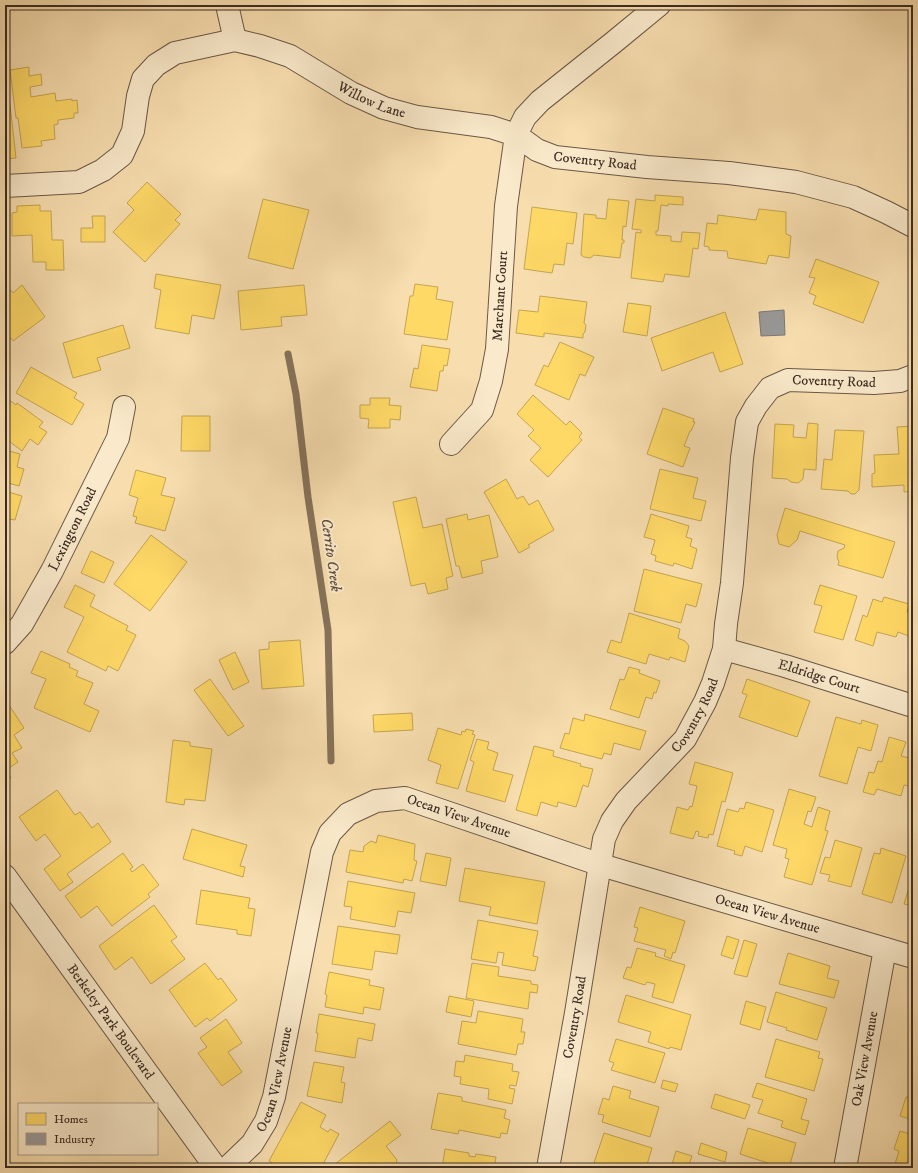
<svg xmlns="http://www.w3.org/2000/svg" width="918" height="1173" font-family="'IM FELL DW Pica',serif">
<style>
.homes{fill:#ffd966;stroke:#c4a552}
.industry{fill:#999;stroke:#7d7876}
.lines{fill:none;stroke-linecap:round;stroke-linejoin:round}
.stream{stroke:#86725a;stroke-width:7}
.minor-casing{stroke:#6a5846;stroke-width:24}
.minor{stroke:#faeacb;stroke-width:22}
.labels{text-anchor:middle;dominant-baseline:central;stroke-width:4;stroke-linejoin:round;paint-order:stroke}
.street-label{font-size:14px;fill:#3b2c23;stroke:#faeacb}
.water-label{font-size:15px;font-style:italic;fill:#604f3f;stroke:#faeacb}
</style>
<rect width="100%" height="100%" fill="#f8deaf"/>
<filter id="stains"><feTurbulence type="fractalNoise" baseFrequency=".005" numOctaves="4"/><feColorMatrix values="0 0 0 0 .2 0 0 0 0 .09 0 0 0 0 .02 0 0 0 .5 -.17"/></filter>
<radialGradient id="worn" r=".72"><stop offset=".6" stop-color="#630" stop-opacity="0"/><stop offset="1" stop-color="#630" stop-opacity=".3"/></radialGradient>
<g class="homes">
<polygon points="29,67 29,76 41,74 42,85 30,87 31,97 55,93 56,101 72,99 72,101 77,100 78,113 74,113 74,118 58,120 58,124 54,125 55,139 41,141 42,146 22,148 18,118 16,118 10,70"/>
<polygon points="8,87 16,158 5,159 5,88"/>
<polygon points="147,182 181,214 175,220 180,224 145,262 113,232 134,210 127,203"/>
<polygon points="655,195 683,197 683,205 668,204 668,206 661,205 658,231 656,231 656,235 671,236 671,241 681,242 682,232 700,233 698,249 693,248 689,277 665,274 663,282 631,278 636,232 641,233 641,230 632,229 636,199 655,201"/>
<polygon points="263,199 309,210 293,269 248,258"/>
<polygon points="608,199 629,201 626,227 623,226 622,240 624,240 624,243 622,243 620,258 594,255 590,258 584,257 581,255 584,214 596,215 596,218 606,219"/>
<polygon points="40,205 40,211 51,211 52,240 63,240 64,270 46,270 46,262 33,262 32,235 12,236 12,213 17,212 17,206"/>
<polygon points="532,207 577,213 573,244 567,243 564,265 554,264 552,273 524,269"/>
<polygon points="759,209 786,212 786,234 791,236 789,258 769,255 766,264 728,258 727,251 709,250 709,247 704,246 707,223 717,224 718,215 756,220"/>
<polygon points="92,216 105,216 105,242 81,242 81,228 93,228"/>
<polygon points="816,259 879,282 863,323 813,304 816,296 809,293 815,278 809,277"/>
<polygon points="156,274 221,285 214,319 192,315 189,334 155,328 161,290 154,288"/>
<polygon points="5,283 13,293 22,285 45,317 13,341 5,331"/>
<polygon points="415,284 438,287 436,299 453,302 447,340 404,334 410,296 413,296"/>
<polygon points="304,285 307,315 281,317 282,326 241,330 238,291"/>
<polygon points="540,296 587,302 584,323 586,325 585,332 583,334 583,338 544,333 544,337 516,333 519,310 538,312"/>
<polygon points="628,303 651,306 647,336 623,332"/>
<polygon points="725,312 743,364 720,372 713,352 662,371 651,338"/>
<polygon points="123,325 130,348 97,358 101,370 73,378 63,343"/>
<polygon points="560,342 594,357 585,376 580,374 569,400 535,385 544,365 548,367"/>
<polygon points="422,345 450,349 447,366 444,365 443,371 440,371 437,391 410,387 414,368 418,369"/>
<polygon points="31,367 77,393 74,398 84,404 72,425 16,393"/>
<polygon points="533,395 566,425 570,421 582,433 579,437 582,440 548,477 530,460 541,448 528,436 534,430 517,414"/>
<polygon points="5,397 16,405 17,403 43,422 39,427 47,432 38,445 30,439 22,451 5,438"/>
<polygon points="370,398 390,398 389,405 401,406 400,420 390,419 390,428 368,428 369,419 360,418 360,405 370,405"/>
<polygon points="663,408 694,419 693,422 695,422 691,431 690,431 684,446 690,448 683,467 647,454"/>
<polygon points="182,416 210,416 210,451 181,451"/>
<polygon points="808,423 818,424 816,470 804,469 803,479 798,483 791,482 787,479 772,478 775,424 794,425 793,437 806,438"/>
<polygon points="913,426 913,491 904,492 904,485 872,487 872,474 875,473 874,455 899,454 897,427"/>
<polygon points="835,430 864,431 859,490 855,494 851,494 848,491 821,489 824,459 832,460"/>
<polygon points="5,450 20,454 17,467 24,469 19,486 5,482"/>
<polygon points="660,469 698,478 693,498 706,501 701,521 650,509"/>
<polygon points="136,470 166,478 161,495 175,498 165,531 135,523 137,517 133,516 138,498 129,495"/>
<polygon points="506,479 517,499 523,496 529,505 538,500 554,530 528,545 530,547 519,553 484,492"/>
<polygon points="5,491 22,496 15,520 9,519 5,530"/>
<polygon points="416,497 423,528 442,524 453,576 446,578 448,589 428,594 425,583 411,586 393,502"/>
<polygon points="785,508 895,542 883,578 838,565 839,562 837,557 838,551 844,548 845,545 800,531 797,540 789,547 779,544 777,535"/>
<polygon points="467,514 468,520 489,515 498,557 481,561 483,573 462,578 459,566 456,566 446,519"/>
<polygon points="651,514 689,526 686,537 692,539 690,546 697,549 692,569 674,563 673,566 655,561 656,556 651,554 655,540 644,537"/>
<polygon points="151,535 187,562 150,611 114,584"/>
<polygon points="91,551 114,562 104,583 81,573"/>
<polygon points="644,569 702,584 696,607 686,604 681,623 634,611"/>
<polygon points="75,585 95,595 90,606 128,626 126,630 136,635 118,671 108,666 106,671 67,652 84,617 64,607"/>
<polygon points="820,585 857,596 843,640 814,632 822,606 814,604"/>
<polygon points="884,597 909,604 907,612 913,614 913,621 909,636 898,632 896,637 877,632 873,646 855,640 863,615 867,617 873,599 882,602"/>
<polygon points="629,613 680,629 678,638 685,641 689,646 685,662 670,657 669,660 649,654 646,664 607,652 611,640 621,643"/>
<polygon points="300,640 304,686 262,689 259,650 269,649 269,642"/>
<polygon points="41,651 70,664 69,667 78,671 76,676 93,683 84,704 99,711 90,732 34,708 46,679 31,673"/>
<polygon points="235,652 249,682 233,690 219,660"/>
<polygon points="629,667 640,670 639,673 660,681 656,693 654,692 652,699 646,697 639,718 610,709 620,679 624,680"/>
<polygon points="210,679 244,726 228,736 194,690"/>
<polygon points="747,679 810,701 797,737 739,717 747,695 742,693"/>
<polygon points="7,702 24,728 14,735 22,748 12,753 18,762 6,770 11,778 5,781 5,703"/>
<polygon points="412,713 413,730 374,732 373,715"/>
<polygon points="585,714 646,731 640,750 614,743 611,755 604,753 602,759 560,748 565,733 569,734 573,718 584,721"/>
<polygon points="836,717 861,724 862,720 878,725 871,751 858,747 847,784 819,776"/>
<polygon points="438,728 461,735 462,731 465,732 466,729 474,731 472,734 475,735 458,789 436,783 441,765 428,760"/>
<polygon points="889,737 906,742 901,756 913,759 913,787 904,785 901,796 877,789 874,795 863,792 869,772 874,773 878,761 882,762"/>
<polygon points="477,739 489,742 487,749 498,753 493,770 513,775 505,802 466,791 474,762 470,760"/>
<polygon points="173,740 190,742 190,746 212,749 205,801 185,799 184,805 166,802"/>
<polygon points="534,746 554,751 553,756 581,764 580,766 593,769 588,787 583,785 576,807 558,802 557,807 541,802 537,816 516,810"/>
<polygon points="695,762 733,773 725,802 722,801 713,835 709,834 708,838 698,836 699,832 696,831 693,839 670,833 677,807 688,810 690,806 692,807 697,786 689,784"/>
<polygon points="789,789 816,797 811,812 808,811 804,824 812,827 818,807 830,811 825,830 828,831 812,885 784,877 789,859 785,858 787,849 773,845"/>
<polygon points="57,790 75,815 80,812 92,828 98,823 111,842 67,874 73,882 60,891 44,869 61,856 45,834 36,841 19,817"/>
<polygon points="746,802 774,810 762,852 745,846 742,856 734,854 735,851 717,846 727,809 738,812 740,808 744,809"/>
<polygon points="192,829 247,845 240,866 245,867 243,877 183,859"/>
<polygon points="378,835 415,844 414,860 417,861 412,881 404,879 403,883 346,872 350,850 363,852 364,846 371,841 376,843"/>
<polygon points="835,840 862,848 851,887 828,881 830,875 820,873 825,857 830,858"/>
<polygon points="881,848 906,856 892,903 862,894 874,853 880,854"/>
<polygon points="123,853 133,867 130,869 132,872 143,864 159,885 148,894 150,897 112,926 97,906 81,918 65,896"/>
<polygon points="426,853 451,858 446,886 420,881"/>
<polygon points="465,868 545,882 537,924 489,915 491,907 459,901"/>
<polygon points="913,875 913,906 904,904"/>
<polygon points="348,881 415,893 411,913 398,911 395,927 350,919 352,907 344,906"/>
<polygon points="201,890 250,898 248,908 255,909 251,936 237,934 237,930 196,924"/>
<polygon points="154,905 177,937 171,941 185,959 151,984 132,957 115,970 99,946"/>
<polygon points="640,907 685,921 675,953 673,952 671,959 664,956 666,950 634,941 638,928 634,927"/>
<polygon points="478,920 538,931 533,956 538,957 535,971 502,965 504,953 498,952 496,963 471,959"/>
<polygon points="338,926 400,935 397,954 375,951 372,970 332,964"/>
<polygon points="727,936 739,940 733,959 721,955"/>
<polygon points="744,940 757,944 747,977 734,974"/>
<polygon points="637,948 656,953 655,956 685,965 673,1003 652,997 655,984 647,982 645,985 623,978 627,967 631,968"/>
<polygon points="788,953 830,966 827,978 839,981 834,998 779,984"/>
<polygon points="205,963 218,980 221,978 237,1000 210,1021 207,1018 195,1027 169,990"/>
<polygon points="472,963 499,967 498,976 531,981 531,984 538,985 537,993 530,992 528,1009 466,998"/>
<polygon points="329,972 370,980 369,985 384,988 380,1010 364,1007 363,1014 325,1007 327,995 325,994"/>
<polygon points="776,992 827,1008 817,1040 786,1030 787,1028 767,1022"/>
<polygon points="626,995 691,1015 681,1050 670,1047 669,1049 648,1042 651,1032 618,1022"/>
<polygon points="449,996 474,1001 471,1017 446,1012"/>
<polygon points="746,1001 766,1007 760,1030 740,1024"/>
<polygon points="478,1011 523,1019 521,1032 525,1032 523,1044 518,1044 516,1055 458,1044 462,1021 476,1023"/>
<polygon points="319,1014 375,1024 372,1041 358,1038 355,1058 315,1051 318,1033 316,1033"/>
<polygon points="226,1019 242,1043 228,1052 242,1072 222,1086 198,1053 207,1047 200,1038"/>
<polygon points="616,1039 665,1053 655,1083 611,1070 614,1063 609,1061"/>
<polygon points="776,1039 820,1052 818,1058 823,1059 814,1091 765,1077"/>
<polygon points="465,1055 513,1064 512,1071 519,1072 516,1086 510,1085 509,1088 515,1089 512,1104 488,1099 489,1089 460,1084 461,1077 454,1076 456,1061 464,1062"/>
<polygon points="913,1056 913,1075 908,1074"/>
<polygon points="314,1062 344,1067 341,1082 345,1083 342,1103 307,1096"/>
<polygon points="663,1080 678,1084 675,1092 661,1088"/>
<polygon points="757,1083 807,1099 801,1119 809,1121 805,1135 781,1127 783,1121 758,1113 763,1100 752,1097"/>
<polygon points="613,1086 631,1091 629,1098 659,1107 650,1137 602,1122 604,1115 598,1114 603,1098 609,1100"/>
<polygon points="913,1092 913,1120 900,1116 906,1097 911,1098"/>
<polygon points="438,1093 462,1097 462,1101 506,1110 504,1118 510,1120 507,1134 501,1133 500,1138 459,1130 458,1134 431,1129"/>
<polygon points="715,1094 750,1105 745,1119 711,1108"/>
<polygon points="301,1102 326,1115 320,1127 328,1132 330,1129 339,1134 321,1168 281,1168 269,1161"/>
<polygon points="390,1121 401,1135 386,1146 397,1160 395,1168 330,1168"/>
<polygon points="748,1128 796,1143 789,1168 783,1168 740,1154"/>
<polygon points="900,1131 913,1135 913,1168 909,1168 895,1164 899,1151 894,1149"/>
<polygon points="604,1133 652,1148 646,1168 609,1168 594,1163"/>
<polygon points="701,1143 727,1152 725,1162 698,1154"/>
<polygon points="445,1149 469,1153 469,1156 475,1157 476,1154 496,1157 494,1168 442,1168"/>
<polygon points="676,1151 692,1156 688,1168 671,1168"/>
</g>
<polygon class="industry" points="784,310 785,335 761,336 759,312"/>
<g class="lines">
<polyline class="stream" points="288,354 296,394 308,497 328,630 331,761"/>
<defs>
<g id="minor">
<polyline points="227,5 235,40"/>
<path id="s1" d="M5 186 79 182 103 170 122 155 133 131 138 96 143 79 156 65 175 53 235 40 260 46 290 56 351 93 384 108 417 117 491 127 516 135 537 150 555 157 647 167 729 173 796 182 853 197 886 212 913 226"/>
<path id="s2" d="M451 444 482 410 491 381 497 349 506 206 516 135 525 117 540 101 614 42 659 5"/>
<path id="s3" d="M5 643 22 624 52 571 118 438 124 407"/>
<path id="s4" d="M724 649 785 666 913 706"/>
<path id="s5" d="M5 876 216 1168"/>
<path id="s6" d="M227 1168 252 1144 266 1121 274 1097 322 852 330 833 348 814 376 801 405 798 601 865 913 957"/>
<path id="s7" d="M548 1168 576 1013 604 839 612 821 626 801 685 739 705 702 713 683 724 649 726 624 732 583 742 458 747 422 756 406 770 388 788 380 874 383 900 381 913 376"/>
<path id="s8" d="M845 1168 885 949"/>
</g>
</defs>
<use href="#minor" class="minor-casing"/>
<use href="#minor" class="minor"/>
</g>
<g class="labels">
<g class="street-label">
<text stroke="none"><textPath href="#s1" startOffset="458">Willow Lane</textPath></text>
<text stroke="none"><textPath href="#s1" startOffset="693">Coventry Road</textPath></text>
<text stroke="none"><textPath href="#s2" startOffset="162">Marchant Court</textPath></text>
<text stroke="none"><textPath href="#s7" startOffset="897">Coventry Road</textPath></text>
<text stroke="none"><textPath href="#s3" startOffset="133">Lexington Road</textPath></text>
<text stroke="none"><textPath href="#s4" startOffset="99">Eldridge Court</textPath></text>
<text stroke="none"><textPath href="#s7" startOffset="489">Coventry Road</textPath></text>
<text stroke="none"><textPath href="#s6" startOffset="500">Ocean View Avenue</textPath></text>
<text stroke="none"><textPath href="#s6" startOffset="824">Ocean View Avenue</textPath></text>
<text stroke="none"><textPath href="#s7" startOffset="153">Coventry Road</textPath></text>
<text stroke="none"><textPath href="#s5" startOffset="180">Berkeley Park Boulevard</textPath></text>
<text stroke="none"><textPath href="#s8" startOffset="111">Oak View Avenue</textPath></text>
<text stroke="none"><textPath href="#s6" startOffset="104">Ocean View Avenue</textPath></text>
</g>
<g class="water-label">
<text transform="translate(331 555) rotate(82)">Cerrito Creek</text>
</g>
</g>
<rect width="918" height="1173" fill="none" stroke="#f8deaf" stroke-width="20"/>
<rect x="6" y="6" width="906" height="1161" fill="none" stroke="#3b2c23" stroke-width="2"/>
<rect x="10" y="10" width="898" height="1153" fill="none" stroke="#3b2c23"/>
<rect x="18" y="1103" width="140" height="52" fill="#faeacb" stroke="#ae9e88"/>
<rect x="26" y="1113" width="20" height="12" fill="#ffd966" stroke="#ae9e88"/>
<text x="54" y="1123" font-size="12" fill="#3b2c23">Homes</text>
<rect x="26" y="1133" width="20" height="12" fill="#999999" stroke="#ae9e88"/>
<text x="54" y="1143" font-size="12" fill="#3b2c23">Industry</text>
<rect width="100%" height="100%" filter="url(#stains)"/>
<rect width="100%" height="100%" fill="url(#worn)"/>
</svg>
